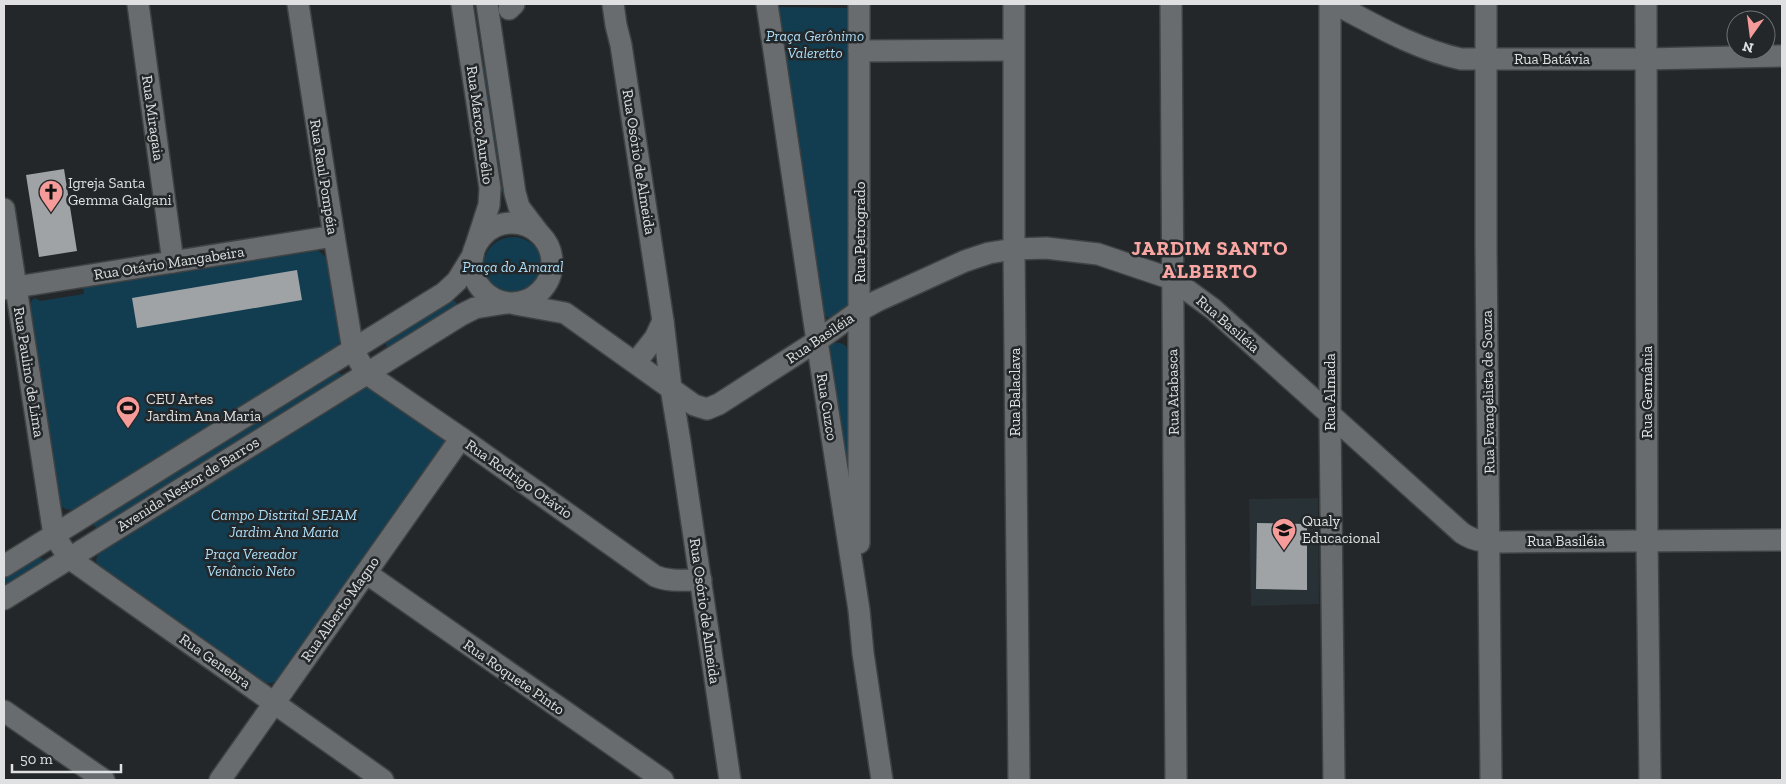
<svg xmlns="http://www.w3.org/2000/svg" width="1786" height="784" font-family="'Zilla Slab',serif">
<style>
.built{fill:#283136}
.green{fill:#123d50}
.building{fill:#9fa3a5}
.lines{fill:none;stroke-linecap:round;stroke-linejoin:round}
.minor-casing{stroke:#3f4243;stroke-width:24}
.minor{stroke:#686c6e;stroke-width:21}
.labels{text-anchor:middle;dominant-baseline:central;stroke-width:5;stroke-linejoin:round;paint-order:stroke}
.park-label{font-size:15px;font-style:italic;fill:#acdef8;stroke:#242729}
.street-label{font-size:15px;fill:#dee0e1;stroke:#242729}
.poi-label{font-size:15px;fill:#dee0e1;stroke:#242729;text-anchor:start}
.district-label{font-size:20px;font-weight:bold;letter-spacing:1px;fill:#faa6a3;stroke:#242729}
</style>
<rect width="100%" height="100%" fill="#242729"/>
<polygon class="built" points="1318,498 1319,604 1251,606 1249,499"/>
<g class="green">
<polygon points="773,7 850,8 850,300 848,306 831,319 823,315"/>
<polygon points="484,68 488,69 504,191 503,192 499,190 482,69"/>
<circle cx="513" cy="267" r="30"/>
<path d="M317 250 328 259 341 336 337 348 77 509C70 511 65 510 60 505L28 309 32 300 35 298 40 301 84 294 83 286Z"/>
<polygon points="450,300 455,301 458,306 389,348 386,346 386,340"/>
<polygon points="834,343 840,343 846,346 849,356 849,468 846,469 826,351 829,346"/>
<polygon points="337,371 342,375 341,379 98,528 94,526 94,521"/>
<polygon points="361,387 369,388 444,438 446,442 279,680 271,683 260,683 100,568 96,561 98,552"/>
<polygon points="37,556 43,559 43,562 6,586 4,585 4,577"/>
</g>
<g class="building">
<polygon points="64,169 77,251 39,257 26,175"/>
<polygon points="297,270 302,300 137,328 132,298"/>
<polygon points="1257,523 1307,524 1307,590 1256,589"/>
</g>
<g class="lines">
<defs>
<g id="minor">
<polyline points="138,4 173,262"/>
<path d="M298 4 334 236 353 350 366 373 461 438 655 576C669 582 685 580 701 580"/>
<polyline points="462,4 490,188 489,205 477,242"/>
<polyline points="487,4 515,193 519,207 538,232"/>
<polyline points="613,4 616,25 621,45 663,321 671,388 680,442 730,780"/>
<polyline points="767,4 817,341 859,610 863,653 882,780"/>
<polyline points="859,4 859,543"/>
<polyline points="1014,4 1014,249 1019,780"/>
<polyline points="1171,4 1176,780"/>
<polyline points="1330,4 1330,415 1334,780"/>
<path d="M1335 4C1375 25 1416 49 1461 59H1647L1782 56"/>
<polyline points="1486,4 1486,246 1491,780"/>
<polyline points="1646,4 1647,541 1650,780"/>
<polyline points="509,9 514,4"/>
<polyline points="859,51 1013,50"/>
<polyline points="4,209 54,535 69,558 383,780"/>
<circle cx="512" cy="263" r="40"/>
<polyline points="4,289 334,236"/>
<path d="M515 304 565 313 694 405 707 409 719 404 817 341 859 311 877 301 965 261 989 253 1014 249 1046 248 1098 254 1172 279 1213 309 1462 533C1475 542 1488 542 1504 542L1782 540"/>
<polyline points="636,362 655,338 663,321"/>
<polyline points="4,566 444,293 457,281 473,255"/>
<polyline points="366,573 663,780"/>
<polyline points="4,599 461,315 475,308 506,303"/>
<polyline points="4,711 104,780"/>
<polyline points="220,780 461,438"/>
</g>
</defs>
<use href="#minor" class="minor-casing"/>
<use href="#minor" class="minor"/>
</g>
<defs>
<symbol id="church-pin" viewBox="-11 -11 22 30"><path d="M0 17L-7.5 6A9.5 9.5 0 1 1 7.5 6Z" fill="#f59b99" stroke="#242729"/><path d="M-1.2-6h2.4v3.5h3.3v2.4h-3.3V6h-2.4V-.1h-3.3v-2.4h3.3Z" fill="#111"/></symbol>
<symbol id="stadium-pin" viewBox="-11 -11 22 30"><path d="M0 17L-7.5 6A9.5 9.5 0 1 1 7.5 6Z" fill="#f59b99" stroke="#242729"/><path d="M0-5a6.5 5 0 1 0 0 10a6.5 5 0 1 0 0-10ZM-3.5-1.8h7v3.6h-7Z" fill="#111"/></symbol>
<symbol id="school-pin" viewBox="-11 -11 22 30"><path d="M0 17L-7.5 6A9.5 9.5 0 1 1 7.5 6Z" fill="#f59b99" stroke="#242729"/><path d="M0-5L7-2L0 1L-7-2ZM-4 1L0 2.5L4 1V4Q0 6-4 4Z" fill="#111"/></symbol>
</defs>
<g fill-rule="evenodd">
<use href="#church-pin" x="37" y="178" width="28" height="38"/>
<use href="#stadium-pin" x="114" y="394" width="28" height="38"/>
<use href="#school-pin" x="1270" y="516" width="28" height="38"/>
</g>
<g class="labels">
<g class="park-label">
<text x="815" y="36">Praça Gerônimo<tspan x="815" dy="17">Valeretto</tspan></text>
<text x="513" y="267">Praça do Amaral</text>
<text x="284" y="515">Campo Distrital SEJAM<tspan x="284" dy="17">Jardim Ana Maria</tspan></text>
<text x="251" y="554">Praça Vereador<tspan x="251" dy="17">Venâncio Neto</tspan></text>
</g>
<g class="street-label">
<text x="1552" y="59">Rua Batávia</text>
<text transform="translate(153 118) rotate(82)">Rua Miragaia</text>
<text transform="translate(480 125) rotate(82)">Rua Marco Aurélio</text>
<text transform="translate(639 162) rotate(81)">Rua Osório de Almeida</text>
<text transform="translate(324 177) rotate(81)">Rua Raul Pompéia</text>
<text transform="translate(860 232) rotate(-90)">Rua Petrogrado</text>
<text transform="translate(169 263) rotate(-9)">Rua Otávio Mangabeira</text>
<text transform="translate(1228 324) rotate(41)">Rua Basiléia</text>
<text transform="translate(820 338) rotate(-34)">Rua Basiléia</text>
<text transform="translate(29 372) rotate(81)">Rua Paulino de Lima</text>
<text transform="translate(1015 392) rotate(-90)">Rua Balaclava</text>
<text transform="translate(1173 392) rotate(-91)">Rua Atabasca</text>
<text transform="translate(1330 392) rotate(-90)">Rua Almada</text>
<text transform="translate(1488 392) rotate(-91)">Rua Evangelista de Souza</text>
<text transform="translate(1647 392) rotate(-90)">Rua Germânia</text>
<text transform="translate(827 407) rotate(81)">Rua Cuzco</text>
<text transform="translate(519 479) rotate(35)">Rua Rodrigo Otávio</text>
<text transform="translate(188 484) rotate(-32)">Avenida Nestor de Barros</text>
<text x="1566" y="541">Rua Basiléia</text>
<text transform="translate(340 609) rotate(-55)">Rua Alberto Magno</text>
<text transform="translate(705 611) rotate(82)">Rua Osório de Almeida</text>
<text transform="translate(215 661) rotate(35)">Rua Genebra</text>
<text transform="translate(514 677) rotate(35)">Rua Roquete Pinto</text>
</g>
<g class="poi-label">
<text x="68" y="183">Igreja Santa<tspan x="68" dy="17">Gemma Galgani</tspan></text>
<text x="146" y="399">CEU Artes<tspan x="146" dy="17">Jardim Ana Maria</tspan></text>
<text x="1302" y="521">Qualy<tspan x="1302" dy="17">Educacional</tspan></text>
</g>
<g class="district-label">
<text x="1210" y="248">JARDIM SANTO<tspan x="1210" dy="23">ALBERTO</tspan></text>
</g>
</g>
<rect width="1786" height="784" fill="none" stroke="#dee0e1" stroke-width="10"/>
<g transform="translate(1751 35) rotate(194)"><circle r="24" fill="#242729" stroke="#6e7173"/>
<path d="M0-4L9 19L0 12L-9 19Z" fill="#f59b99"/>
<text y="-8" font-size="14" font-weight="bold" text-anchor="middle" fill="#dee0e1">N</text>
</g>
<path d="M12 764v8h109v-8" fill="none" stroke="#dee0e1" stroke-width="2.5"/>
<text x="20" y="764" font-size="15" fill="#dee0e1" stroke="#242729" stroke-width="4" paint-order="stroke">50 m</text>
</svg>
